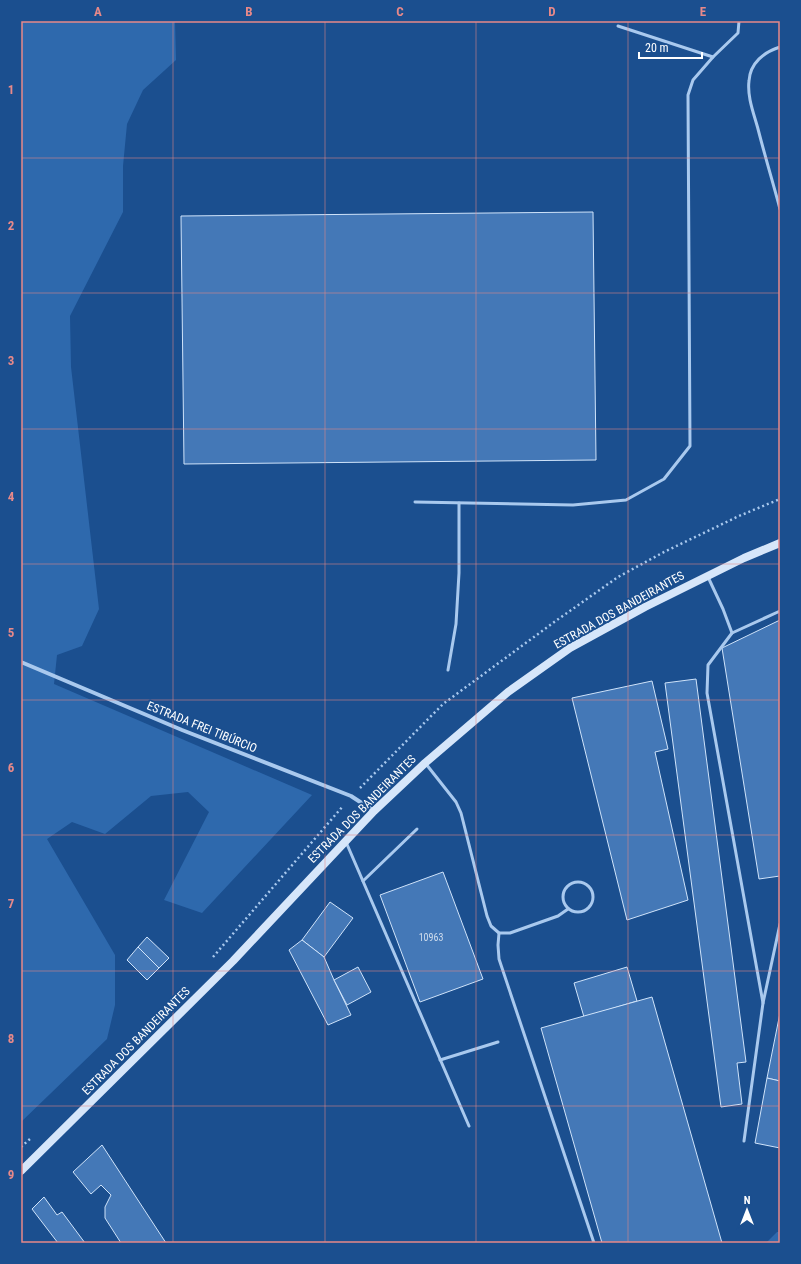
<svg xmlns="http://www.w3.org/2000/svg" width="801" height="1264" font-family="'Roboto Condensed',sans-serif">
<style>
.green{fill:#2e69ad}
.building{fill:#4478b7;stroke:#cfe3fa}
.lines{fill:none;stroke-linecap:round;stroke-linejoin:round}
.path{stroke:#a9c9ee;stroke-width:2.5;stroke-dasharray:2 3;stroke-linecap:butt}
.lane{stroke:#a9c9ee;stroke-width:3}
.street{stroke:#a9c9ee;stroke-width:4}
.secondary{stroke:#d6e6fa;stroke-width:8}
.grid{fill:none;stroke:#e88989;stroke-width:1;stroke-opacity:0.55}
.labels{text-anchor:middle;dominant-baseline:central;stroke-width:3.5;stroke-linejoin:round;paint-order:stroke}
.number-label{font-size:10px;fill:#d0dded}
.street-label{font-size:12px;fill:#fff;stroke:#1b4f8f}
.neatline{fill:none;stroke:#e88989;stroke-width:1.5}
.grid-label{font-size:13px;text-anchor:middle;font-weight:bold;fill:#e88989}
</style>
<rect width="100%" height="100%" fill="#1b4f8f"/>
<g class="green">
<polygon points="21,21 175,21 176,60 143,90 127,124 123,166 123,212 70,316 71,367 99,609 82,646 57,655 54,684 312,795 202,913 164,900 209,812 188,792 151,796 105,834 72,822 47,839 115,955 115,1005 107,1039 21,1122"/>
<polygon points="777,1232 780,1232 780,1243 766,1243"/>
</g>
<g class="building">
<polygon points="593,212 596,460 184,464 181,216"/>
<polygon points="780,620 780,876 759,879 722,648"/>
<polygon points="696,679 746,1062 737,1063 742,1104 721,1107 665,683"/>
<polygon points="652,681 668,749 655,752 688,900 627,920 572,698"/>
<polygon points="443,872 483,979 420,1002 380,895"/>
<polygon points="330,902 353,918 324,957 302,940"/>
<polygon points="147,937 169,958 159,968 138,947"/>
<polygon points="302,940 324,957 334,980 351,1015 328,1025 289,950"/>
<polygon points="138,947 159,968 147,980 127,960"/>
<polygon points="358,967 371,992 347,1005 334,980"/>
<polygon points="627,967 637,1001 584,1017 574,983"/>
<polygon points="652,997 722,1243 602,1243 541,1028"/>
<polygon points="780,1013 780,1081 767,1078"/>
<polygon points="767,1078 780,1081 780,1148 755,1143"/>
<polygon points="102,1145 166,1243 121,1243 105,1218 105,1207 111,1195 101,1185 91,1194 73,1172"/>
<polygon points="44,1197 57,1215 62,1212 85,1243 58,1243 32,1209"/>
</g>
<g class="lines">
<g class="path">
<polyline points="360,788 443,704 557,620 618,577 664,552 739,516 780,499"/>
<polyline points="213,957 343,806"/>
<polyline points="21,1147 31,1138"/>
</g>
<g class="lane">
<polyline points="618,26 713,57"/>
<path d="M780 47C764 52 750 63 749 81 747 97 754 114 758 129 765 156 773 183 780 209"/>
<polyline points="415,502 573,505 626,500 664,479 690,446 688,95 693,80 713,57 738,33 739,21"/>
<polyline points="708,577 723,609 732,633 780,611"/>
<polyline points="732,633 708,665 707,693 763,1003"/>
<polyline points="448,670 456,624 459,573 459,503"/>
<polyline points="426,764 456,802 461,813 487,916 491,926 499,933 510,933 558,916 568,909"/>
<polyline points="346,842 469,1126"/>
<polyline points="363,881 417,829"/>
<circle cx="578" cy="897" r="15"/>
<polyline points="499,933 498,945 499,959 594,1243"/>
<polyline points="440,1060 498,1042"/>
<polyline points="744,1141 763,1003 780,924"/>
</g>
<polyline class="street" points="21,662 182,730 351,796 374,811"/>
<polyline class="secondary" points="21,1171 233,961 374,811 425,763 508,692 570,648 645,607 744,558 780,543"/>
</g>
<path class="grid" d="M173 21V1243M325 21V1243M476 21V1243M628 21V1243M21 158H780M21 293H780M21 429H780M21 564H780M21 700H780M21 835H780M21 971H780M21 1106H780"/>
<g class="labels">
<g class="number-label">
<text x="431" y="937">10963</text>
</g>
<g class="street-label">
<text transform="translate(619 610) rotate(-29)">ESTRADA DOS BANDEIRANTES</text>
<text transform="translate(202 727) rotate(22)">ESTRADA FREI TIBÚRCIO</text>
<text transform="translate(362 809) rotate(-45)">ESTRADA DOS BANDEIRANTES</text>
<text transform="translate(136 1041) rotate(-45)">ESTRADA DOS BANDEIRANTES</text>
</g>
</g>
<rect width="801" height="1264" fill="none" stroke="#1b4f8f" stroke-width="44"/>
<g transform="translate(747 1210)" stroke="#1b4f8f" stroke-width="3" paint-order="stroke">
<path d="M0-3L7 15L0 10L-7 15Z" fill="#ffffff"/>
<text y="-6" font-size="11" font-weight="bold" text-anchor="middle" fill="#ffffff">N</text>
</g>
<path d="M639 52v6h63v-6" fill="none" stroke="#ffffff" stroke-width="2"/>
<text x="645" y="52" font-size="12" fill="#ffffff" stroke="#1b4f8f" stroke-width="3" paint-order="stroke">20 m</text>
<rect x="22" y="22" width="757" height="1220" class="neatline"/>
<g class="grid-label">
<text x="98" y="16">A</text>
<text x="249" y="16">B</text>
<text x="400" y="16">C</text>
<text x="552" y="16">D</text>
<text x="703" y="16">E</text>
<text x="11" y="94">1</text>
<text x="11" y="230">2</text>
<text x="11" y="365">3</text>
<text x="11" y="501">4</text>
<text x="11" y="637">5</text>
<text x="11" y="772">6</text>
<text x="11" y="908">7</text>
<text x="11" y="1043">8</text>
<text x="11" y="1179">9</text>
</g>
</svg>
